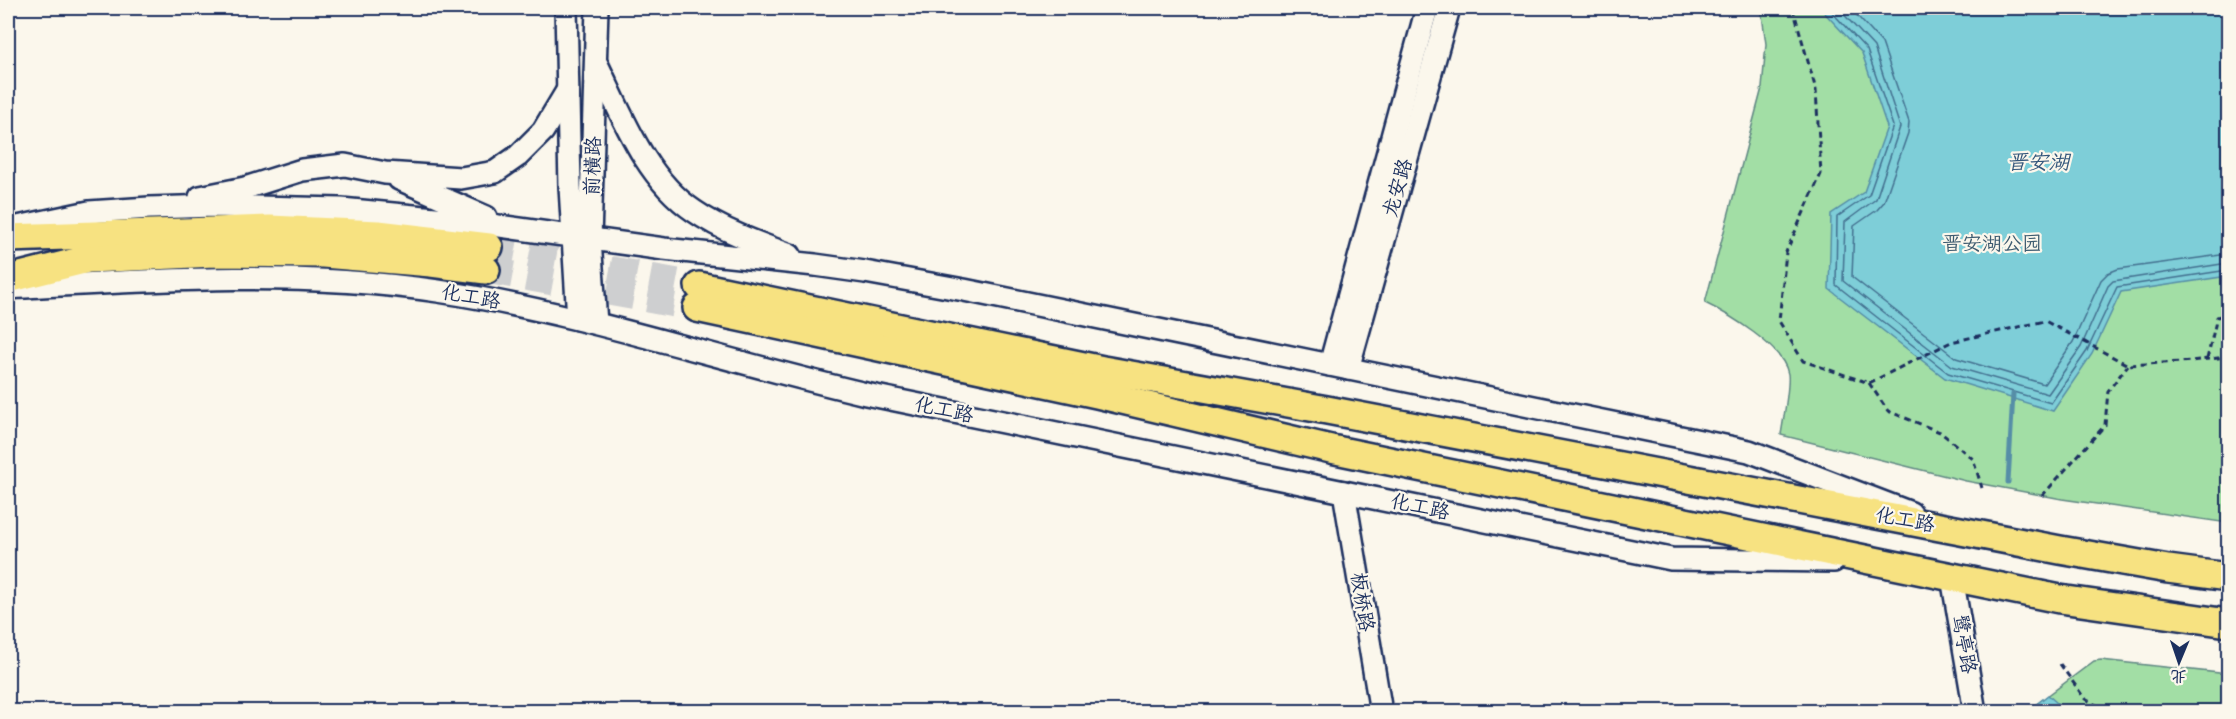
<svg xmlns="http://www.w3.org/2000/svg" width="2236" height="719" font-family="'Architects Daughter','LXGW WenKai TC',sans-serif">
<style>
.green{fill:#a2dea5;stroke:#5e8682;stroke-width:1.5}
.water{fill:#7eced8;stroke:#568ea7;stroke-width:1.5}
.lines{fill:none;stroke-linecap:round;stroke-linejoin:round}
.shore{stroke:#436f8f;stroke-width:1.5}
.stream{stroke:#568ea7;stroke-width:5}
.highway-tunnel{stroke:#cecfd0;stroke-width:27;stroke-dasharray:27 14;stroke-linecap:butt}
.secondary-casing{stroke:#1b2f5e;stroke-width:26}
.highway-casing{stroke:#1b2f5e;stroke-width:32}
.path{stroke:#1b2f5e;stroke-width:3;stroke-dasharray:6 4.5;stroke-linecap:butt}
.secondary{stroke:#fbf7ec;stroke-width:21}
.highway{stroke:#f7e281;stroke-width:27}
.labels{text-anchor:middle;dominant-baseline:central;stroke-width:4.5;stroke-linejoin:round;paint-order:stroke}
.street-label{font-size:20px;fill:#1b2f5e;stroke:#fbf7ec}
.park-label{font-size:20px;fill:#3d5b70;stroke:#fbf7ec}
.water-label{font-size:21px;font-style:italic;fill:#34577c;stroke:#fbf7ec}
</style>
<rect width="100%" height="100%" fill="#fbf7ec"/>
<filter id="ink" filterUnits="userSpaceOnUse"><feTurbulence type="fractalNoise" baseFrequency=".0167" numOctaves="2"/><feDisplacementMap in="SourceGraphic" scale="12" xChannelSelector="R" yChannelSelector="G"/><feConvolveMatrix kernelMatrix="1 2 1 2 8 2 1 2 1" color-interpolation-filters="sRGB"/></filter>
<g filter="url(#ink)">
<g class="green">
<path d="M1761 8H2228V523L2062 499 1966 481 1781 435C1783 421 1790 386 1788 374 1784 347 1728 314 1705 303L1762 88 1766 44Z"/>
<polygon points="2101,660 2228,674 2228,711 2026,712 2094,661"/>
</g>
<g class="water">
<polygon points="1820,8 2228,8 2228,276 2121,292 2092,354 2053,411 1945,378 1829,289 1831,214 1864,192 1887,127 1862,53"/>
<polygon points="2048,695 2066,711 2029,711 2029,710"/>
</g>
<g class="lines">
<g class="shore">
<polyline points="1828,8 1867,50 1893,126 1869,195 1837,217 1836,285 1948,373 2051,403 2087,351 2117,287 2228,270"/>
<polyline points="1838,8 1874,47 1900,127 1876,199 1845,222 1843,281 1952,366 2048,394 2081,347 2108,286 2113,281 2228,263"/>
<polyline points="1850,8 1882,43 1909,122 1908,133 1884,202 1877,210 1854,226 1852,277 1956,358 2044,384 2073,342 2101,280 2108,273 2118,269 2228,254"/>
</g>
<polyline class="stream" points="2008,482 2013,394"/>
<g class="highway-tunnel">
<polyline points="489,247 699,286"/>
<polyline points="486,270 697,308"/>
</g>
<defs>
<g id="secondary">
<polyline points="566,8 570,187 578,319"/>
<path d="M597 64C622 115 645 178 694 211 723 231 757 243 790 255"/>
<polyline points="399,179 486,217"/>
<polyline points="200,197 245,188 302,170 345,165 385,173 461,178 495,172 518,156 543,131 567,91"/>
<polyline points="8,229 89,212 149,208 214,206 341,209 456,220 664,249 815,265 865,272 964,290 1749,451 1911,513"/>
<path d="M8 288C151 280 295 270 438 291 583 313 723 361 866 394L1671 559 1834 561"/>
<polyline points="596,323 590,240 597,8"/>
<polyline points="1330,365 1427,8"/>
<polyline points="1348,369 1449,8"/>
<polyline points="1344,492 1381,712"/>
<polyline points="1952,577 1975,712"/>
</g>
<g id="highway">
<polyline points="8,238 270,229 378,234 489,247"/>
<polyline points="8,279 88,259 214,253 323,254 431,263 486,270"/>
<polyline points="699,286 1103,370 1327,410 2060,550 2168,569 2228,577"/>
<polyline points="697,308 1097,394 1331,449 1952,577 2060,599 2228,623"/>
</g>
</defs>
<use href="#secondary" class="secondary-casing"/>
<use href="#highway" class="highway-casing"/>
<g class="path">
<polyline points="1793,8 1816,90 1821,174 1786,252 1779,321 1803,361 1869,383 1951,342 2045,321 2128,365 2181,362 2228,357"/>
<polyline points="2207,359 2217,317 2228,314"/>
<polyline points="1869,383 1888,411 1940,432 1973,459 1982,488"/>
<polyline points="2042,496 2105,425 2108,391 2128,365"/>
<polyline points="2060,664 2085,699 2109,712"/>
</g>
<use href="#secondary" class="secondary"/>
<use href="#highway" class="highway"/>
</g>
</g>
<g class="labels">
<g class="street-label">
<text transform="translate(593 166) rotate(-88)">前横路</text>
<text transform="translate(1398 188) rotate(-74)">龙安路</text>
<text transform="translate(471 297) rotate(10)">化工路</text>
<text transform="translate(944 410) rotate(12)">化工路</text>
<text transform="translate(1420 507) rotate(12)">化工路</text>
<text transform="translate(1905 520) rotate(11)">化工路</text>
<text transform="translate(1362 602) rotate(81)">板桥路</text>
<text transform="translate(1964 644) rotate(80)">鹭亭路</text>
</g>
<g class="park-label">
<text x="1992" y="244">晋安湖公园</text>
</g>
<g class="water-label">
<text x="2038" y="162">晋安湖</text>
</g>
</g>
<rect width="2236" height="719" fill="none" stroke="#fbf7ec" stroke-width="30"/>
<rect x="15" y="15" width="2206" height="689" fill="none" stroke="#1b2f5e" stroke-width="2" filter="url(#ink)"/>
<g transform="translate(2179 662) rotate(182)" stroke="#fbf7ec" stroke-width="4.5" paint-order="stroke">
<path d="M0-4.5L10 22L0 15L-10 22Z" fill="#1b2f5e"/>
<text y="-9" font-size="16" font-weight="bold" text-anchor="middle" fill="#1b2f5e">北</text>
</g>
</svg>
